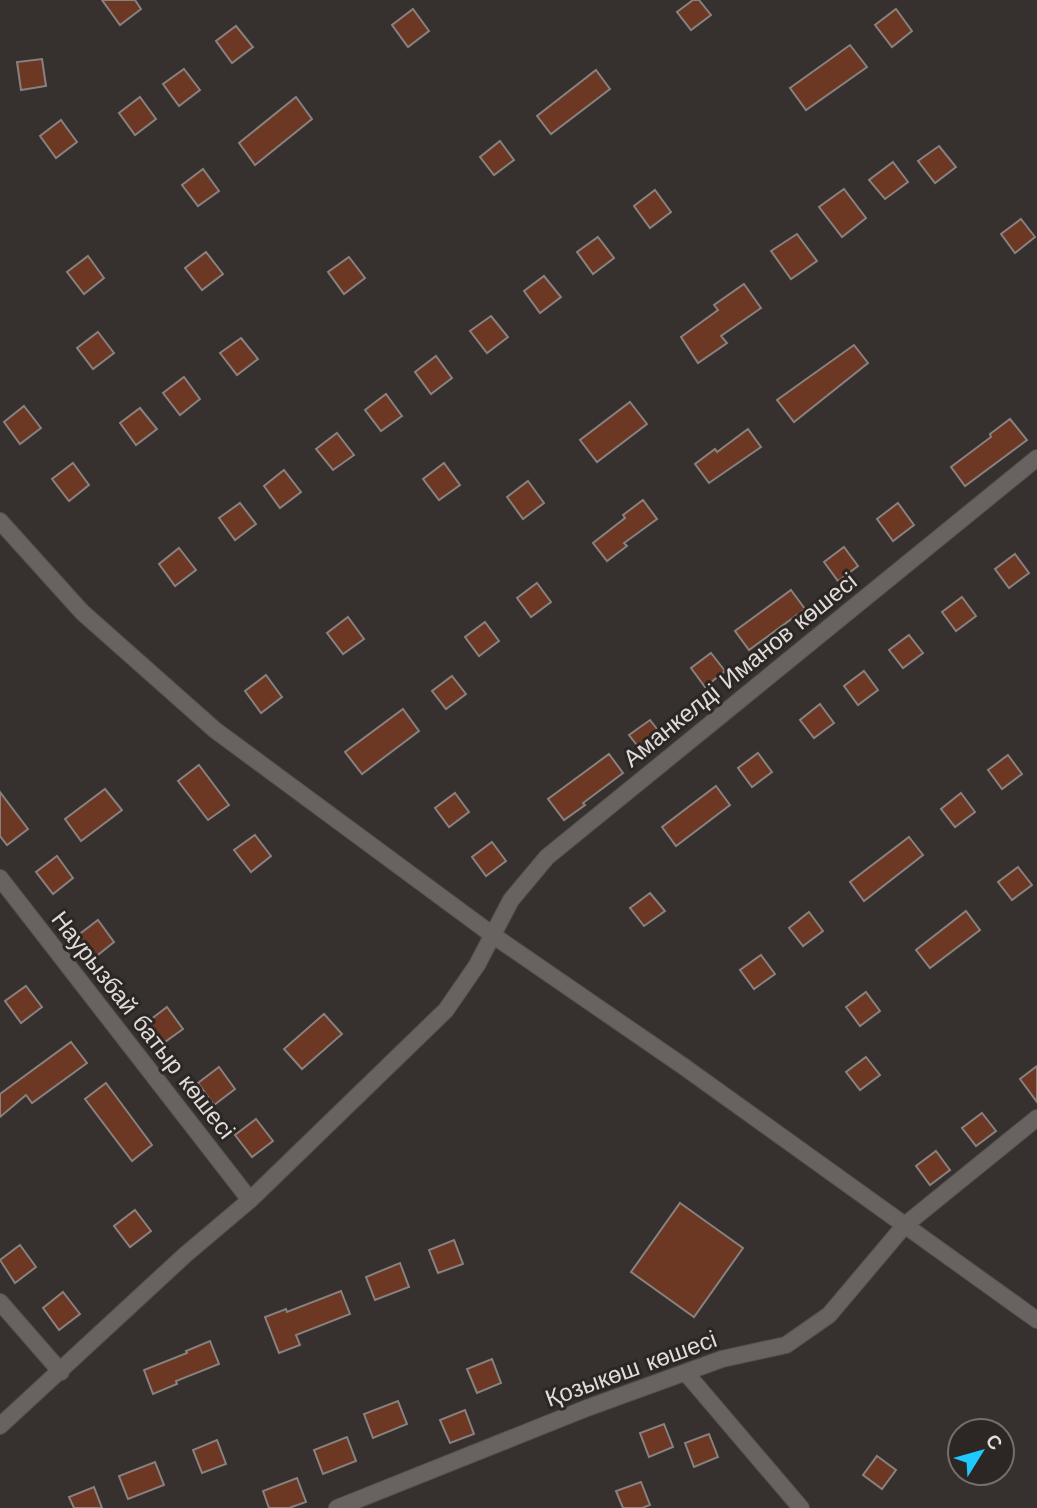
<svg xmlns="http://www.w3.org/2000/svg" width="1037" height="1508" font-family="'Work Sans',sans-serif">
<style>
.building{fill:#6c3723;stroke:#87817f;stroke-width:2}
.lines{fill:none;stroke-linecap:round;stroke-linejoin:round}
.minor-casing{stroke:#53504e;stroke-width:18}
.minor{stroke:#686260;stroke-width:16}
.labels{text-anchor:middle;dominant-baseline:central;stroke-width:6;stroke-linejoin:round;paint-order:stroke}
.street-label{font-size:24px;fill:#dfdcda;stroke:#2c2725}
</style>
<rect width="100%" height="100%" fill="#36312f"/>
<g class="building">
<polygon points="102,0 135,0 141,9 120,25"/>
<polygon points="693,0 699,0 711,15 691,30 677,12"/>
<polygon points="413,9 429,31 408,47 392,25"/>
<polygon points="896,9 912,31 892,47 875,25"/>
<polygon points="236,26 253,47 232,63 216,41"/>
<polygon points="850,45 867,67 806,110 790,88"/>
<polygon points="42,59 46,86 21,90 17,62"/>
<polygon points="184,69 200,90 179,106 163,84"/>
<polygon points="596,70 610,89 551,134 537,116"/>
<polygon points="140,97 156,119 135,135 119,113"/>
<polygon points="296,97 312,119 255,165 239,143"/>
<polygon points="61,120 77,142 56,158 40,136"/>
<polygon points="500,141 514,160 494,175 480,157"/>
<polygon points="939,146 956,167 935,183 918,161"/>
<polygon points="893,162 908,182 885,199 869,180"/>
<polygon points="203,169 219,191 198,206 182,185"/>
<polygon points="844,189 866,218 842,237 819,207"/>
<polygon points="655,190 671,212 650,228 634,206"/>
<polygon points="1021,219 1035,237 1015,253 1001,234"/>
<polygon points="797,234 817,261 791,279 771,251"/>
<polygon points="598,237 614,258 593,274 577,252"/>
<polygon points="206,252 223,274 202,290 185,268"/>
<polygon points="88,256 104,278 84,294 67,272"/>
<polygon points="349,257 365,278 344,294 328,272"/>
<polygon points="544,276 561,297 540,313 524,291"/>
<polygon points="744,284 761,308 721,336 727,343 698,363 681,337 718,310 714,305"/>
<polygon points="491,316 508,337 487,353 470,331"/>
<polygon points="98,332 114,353 93,369 77,348"/>
<polygon points="241,338 258,359 237,375 220,353"/>
<polygon points="854,345 868,363 794,422 777,400"/>
<polygon points="436,356 452,378 431,394 415,372"/>
<polygon points="184,377 200,399 180,415 163,393"/>
<polygon points="386,394 402,416 381,431 365,410"/>
<polygon points="630,402 647,424 597,462 580,440"/>
<polygon points="24,406 41,428 20,444 4,422"/>
<polygon points="140,408 157,429 136,445 120,423"/>
<polygon points="1010,419 1027,440 965,486 951,467 991,437 990,434"/>
<polygon points="748,429 761,447 709,483 695,464 715,449 717,452"/>
<polygon points="337,433 354,455 333,470 316,449"/>
<polygon points="73,463 89,485 69,501 52,479"/>
<polygon points="444,463 460,485 439,500 423,479"/>
<polygon points="284,470 301,492 280,508 264,486"/>
<polygon points="528,481 544,503 523,519 507,497"/>
<polygon points="643,500 657,519 624,543 627,546 607,561 593,543 625,518 623,515"/>
<polygon points="240,503 256,524 235,540 219,518"/>
<polygon points="898,503 914,525 893,541 877,519"/>
<polygon points="844,547 858,566 838,581 824,562"/>
<polygon points="179,548 196,570 175,586 159,564"/>
<polygon points="1015,554 1029,573 1009,588 995,569"/>
<polygon points="537,583 551,602 531,617 517,598"/>
<polygon points="791,590 805,609 749,650 735,631"/>
<polygon points="962,597 976,616 956,631 942,612"/>
<polygon points="348,617 364,639 343,654 327,633"/>
<polygon points="485,622 499,641 479,656 465,637"/>
<polygon points="909,635 923,653 903,668 889,650"/>
<polygon points="711,653 725,671 705,687 691,668"/>
<polygon points="864,671 878,690 858,705 844,686"/>
<polygon points="266,675 282,697 261,713 245,691"/>
<polygon points="452,676 466,694 446,709 432,691"/>
<polygon points="820,704 834,723 814,738 800,720"/>
<polygon points="403,709 419,731 362,774 345,752"/>
<polygon points="650,720 664,738 643,753 629,735"/>
<polygon points="758,753 772,772 752,787 738,768"/>
<polygon points="609,754 623,773 583,803 585,805 564,820 548,799"/>
<polygon points="1008,755 1022,774 1002,789 988,770"/>
<polygon points="199,765 229,805 208,820 178,781"/>
<polygon points="716,786 730,805 676,846 662,827"/>
<polygon points="105,789 122,810 81,841 65,819"/>
<polygon points="0,792 28,829 7,845 0,836"/>
<polygon points="455,793 469,812 449,827 435,808"/>
<polygon points="961,793 975,812 955,827 941,809"/>
<polygon points="255,835 271,856 251,872 234,850"/>
<polygon points="909,837 923,855 864,901 850,882"/>
<polygon points="492,842 506,861 486,876 472,857"/>
<polygon points="57,856 73,878 53,894 36,872"/>
<polygon points="1018,867 1032,885 1012,900 998,882"/>
<polygon points="650,893 665,911 644,926 630,908"/>
<polygon points="966,911 980,930 930,968 916,950"/>
<polygon points="809,912 823,931 803,946 789,928"/>
<polygon points="98,920 114,942 94,958 77,936"/>
<polygon points="761,955 775,974 754,989 740,970"/>
<polygon points="26,986 42,1007 21,1023 5,1001"/>
<polygon points="866,992 880,1011 860,1026 846,1007"/>
<polygon points="167,1007 183,1029 162,1044 146,1023"/>
<polygon points="324,1014 342,1034 302,1069 284,1049"/>
<polygon points="71,1042 87,1063 32,1103 26,1095 0,1117 0,1094"/>
<polygon points="866,1057 880,1075 860,1090 846,1072"/>
<polygon points="1037,1066 1037,1102 1020,1079"/>
<polygon points="219,1067 235,1089 214,1105 198,1083"/>
<polygon points="106,1083 152,1145 132,1161 85,1099"/>
<polygon points="982,1113 996,1131 976,1146 962,1128"/>
<polygon points="256,1119 273,1141 252,1157 235,1135"/>
<polygon points="936,1151 950,1170 930,1185 916,1166"/>
<polygon points="680,1203 743,1248 694,1317 631,1272"/>
<polygon points="135,1210 151,1231 130,1247 114,1226"/>
<polygon points="454,1240 463,1264 438,1273 429,1250"/>
<polygon points="20,1245 36,1267 15,1283 0,1260"/>
<polygon points="400,1263 409,1287 375,1300 366,1277"/>
<polygon points="341,1291 350,1314 296,1335 300,1345 279,1353 265,1317 286,1309 287,1312"/>
<polygon points="63,1292 80,1314 59,1330 43,1308"/>
<polygon points="210,1341 219,1364 176,1381 177,1384 153,1394 144,1370 187,1353 186,1351"/>
<polygon points="492,1359 501,1383 477,1393 467,1369"/>
<polygon points="398,1401 407,1424 373,1438 364,1414"/>
<polygon points="465,1410 474,1434 450,1443 440,1420"/>
<polygon points="664,1424 673,1447 649,1457 640,1433"/>
<polygon points="709,1434 718,1457 694,1467 685,1443"/>
<polygon points="347,1437 356,1461 323,1474 314,1450"/>
<polygon points="217,1440 226,1464 202,1473 193,1450"/>
<polygon points="877,1456 896,1470 882,1489 863,1475"/>
<polygon points="155,1462 164,1485 128,1499 119,1476"/>
<polygon points="297,1478 306,1502 289,1508 269,1508 263,1491"/>
<polygon points="641,1482 650,1505 642,1508 623,1508 616,1491"/>
<polygon points="94,1487 102,1508 74,1508 69,1497"/>
</g>
<g class="lines">
<defs>
<g id="minor">
<polyline points="0,521 82,612 215,730 494,936 683,1066 1037,1320"/>
<polyline points="0,878 250,1200"/>
<polyline points="0,1302 61,1372"/>
<polyline points="686,1373 801,1508"/>
<polyline points="0,1426 185,1255 250,1200 446,1010 477,965 511,900 547,857 1037,458"/>
<polyline points="337,1508 587,1408 722,1359 786,1345 829,1315 905,1225 1037,1118"/>
</g>
</defs>
<use href="#minor" class="minor-casing"/>
<use href="#minor" class="minor"/>
</g>
<g class="labels">
<g class="street-label">
<text transform="translate(740 670) rotate(-39)">Аманкелді Иманов көшесі</text>
<text transform="translate(143 1025) rotate(52)">Наурызбай батыр көшесі</text>
<text transform="translate(631 1369) rotate(-20)">Қозыкөш көшесі</text>
</g>
</g>
<g transform="translate(981 1452) rotate(53)"><circle r="33" fill="#2c2725" stroke="#746f6d" stroke-width="2"/>
<path d="M0-5L12 26L0 18L-12 26Z" fill="#1fc9fd"/>
<text y="-10" font-size="19" font-weight="bold" text-anchor="middle" fill="#dfdcda">С</text>
</g>
</svg>
